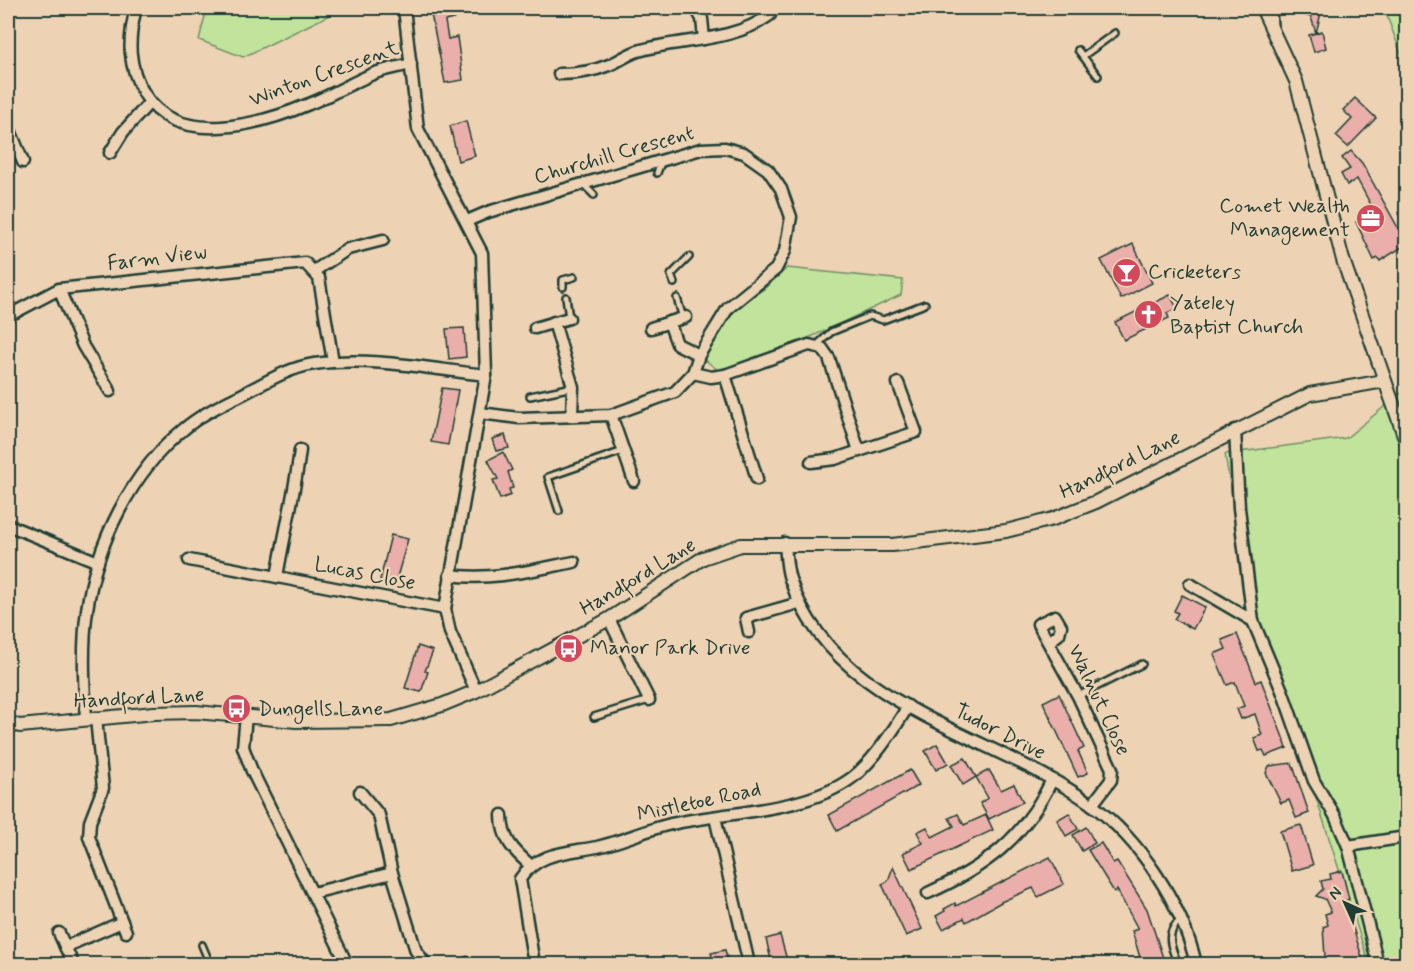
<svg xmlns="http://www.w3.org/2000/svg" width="1414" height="972" font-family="Mynerve,sans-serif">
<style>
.green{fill:#c2e39c;stroke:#709068;stroke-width:1.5}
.building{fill:#eaafaa;stroke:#1f3d34;stroke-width:1.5}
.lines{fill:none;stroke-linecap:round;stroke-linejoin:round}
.service-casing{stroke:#1f3d34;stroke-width:10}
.minor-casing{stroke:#1f3d34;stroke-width:15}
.tertiary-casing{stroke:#1f3d34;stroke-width:16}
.service{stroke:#edd3b4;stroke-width:5}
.minor{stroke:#edd3b4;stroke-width:10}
.tertiary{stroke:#edd3b4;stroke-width:12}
.labels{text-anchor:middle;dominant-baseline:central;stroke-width:4.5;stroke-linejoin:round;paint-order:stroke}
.street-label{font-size:21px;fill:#1f3d34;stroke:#edd3b4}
.poi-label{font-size:21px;fill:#1f3d34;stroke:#edd3b4;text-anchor:start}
</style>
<rect width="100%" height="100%" fill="#edd3b4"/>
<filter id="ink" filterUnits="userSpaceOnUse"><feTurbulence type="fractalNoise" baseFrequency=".0167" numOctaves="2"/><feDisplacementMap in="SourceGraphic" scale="12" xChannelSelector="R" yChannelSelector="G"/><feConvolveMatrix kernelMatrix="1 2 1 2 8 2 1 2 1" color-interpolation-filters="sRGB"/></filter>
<g filter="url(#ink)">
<g class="green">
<polygon points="207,8 335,8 336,12 243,57 199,40"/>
<polygon points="1384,8 1406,8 1406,67"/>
<polygon points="787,268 903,280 901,295 813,336 719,371 704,359 736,308 764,289"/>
<polygon points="1406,389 1406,964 1369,964 1283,693 1253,621 1225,454 1346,438"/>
</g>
<g class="building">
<polygon points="452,8 454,19 445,21 448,39 457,37 463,80 445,83 430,9"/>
<polygon points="1290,8 1322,9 1316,33 1322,31 1326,48 1314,52 1309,35 1316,33 1311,17 1289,11"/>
<polygon points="1355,98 1376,118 1348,147 1336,136 1352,119 1343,110"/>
<polygon points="466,121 475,156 458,161 450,126"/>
<polygon points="1351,151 1362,163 1407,244 1380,261 1378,258 1374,260 1356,222 1369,215 1366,211 1372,207 1357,179 1347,185 1341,174 1350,169 1342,158"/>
<polygon points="1133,244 1152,283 1121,299 1101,260"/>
<polygon points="1170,295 1177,308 1167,313 1169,318 1124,340 1115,322"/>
<polygon points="464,328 466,357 449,359 446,329"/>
<polygon points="442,388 458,390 448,445 431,442"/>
<polygon points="505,435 509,448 496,451 492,439"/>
<polygon points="503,452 512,470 508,472 513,488 509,489 511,495 500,499 493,480 498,479 488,460"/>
<polygon points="391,535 408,539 395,584 380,580"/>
<polygon points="1182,595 1205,607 1193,629 1174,619 1178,613 1174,611"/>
<polygon points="1237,634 1256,682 1261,680 1287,748 1266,756 1263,750 1259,751 1254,738 1262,735 1255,714 1241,719 1237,709 1244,706 1235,682 1227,685 1214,654 1226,649 1222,640"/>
<polygon points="418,646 433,651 425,671 428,672 421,692 405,688"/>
<polygon points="1059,694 1084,748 1078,751 1088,773 1078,777 1043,702"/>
<polygon points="937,744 948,763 936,770 925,751"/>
<polygon points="965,758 976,777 963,785 951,765"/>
<polygon points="1292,763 1309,813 1296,818 1289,800 1281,803 1266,773 1269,766"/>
<polygon points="910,770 919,785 837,831 829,815"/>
<polygon points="989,770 1001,790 1014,784 1023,802 989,819 980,803 988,798 976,777"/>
<polygon points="1069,813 1078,829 1066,836 1057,820"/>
<polygon points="958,814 964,825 986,815 993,830 911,869 903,853 923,843 917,832 927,827 932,837 954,826 949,818"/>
<polygon points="1301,825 1313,865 1292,871 1280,831"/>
<polygon points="1086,827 1095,843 1082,851 1073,835"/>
<polygon points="1101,843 1113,863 1117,861 1147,909 1165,964 1142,964 1132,931 1138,929 1117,890 1114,892 1088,850"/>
<polygon points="1050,857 1064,884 1038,897 1033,888 1003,901 966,922 964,918 943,929 936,916 945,911 944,909 955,903 956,906"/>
<polygon points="893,867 922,929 906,936 882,884 888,881"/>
<polygon points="1342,871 1349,899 1345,901 1364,964 1347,964 1346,959 1328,964 1325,956 1323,927 1328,925 1325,914 1331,912 1325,899 1316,896 1323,889 1321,881 1331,879 1330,874"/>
<polygon points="780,935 787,960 772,964 766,939"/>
<polygon points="725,950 729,964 714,964 711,953"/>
</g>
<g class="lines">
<defs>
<g id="service">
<polyline points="1273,8 1274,27"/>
<polyline points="1078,50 1098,76"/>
<polyline points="1083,56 1115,33"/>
<polyline points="657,173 662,160"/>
<polyline points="583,184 594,195"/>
<polyline points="674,283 671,275 689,257"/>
<polyline points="563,287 563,280 574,277"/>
<polyline points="566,297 569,318"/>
<polyline points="677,298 683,318"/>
<polyline points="816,346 831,332 870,316 883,320 925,304"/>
<polyline points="530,396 573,387"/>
<polyline points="559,511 548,477 623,451"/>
<polyline points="1078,696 1142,664"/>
<polyline points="594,717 649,700"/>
<polyline points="202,945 210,964"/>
<path d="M1178 964C1171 948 1164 932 1181 920"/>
</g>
<g id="minor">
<path d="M136 8C128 39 127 66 145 95 178 148 262 124 309 104 332 95 353 82 375 73 386 69 399 67 411 64"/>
<polyline points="404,8 418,129 482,253 486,375 445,609 450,632 476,691"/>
<polyline points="696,8 702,19 704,39"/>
<path d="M559 74C577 74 592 72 609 65 619 61 628 54 638 51 682 38 731 43 770 15"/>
<polyline points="8,125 23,162"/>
<polyline points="110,153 123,132 149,103"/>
<polyline points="467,221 488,212 701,149 725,148 744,153 768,170 781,189 791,217 785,251 776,269 728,308 699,355 693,373 675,392 611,415 519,418 480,413"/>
<polyline points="314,271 348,249 383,240"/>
<polyline points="59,289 83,346 110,391"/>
<polyline points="8,316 59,289 305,263 319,278 333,362"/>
<polyline points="554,322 573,387 572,415"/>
<polyline points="669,322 677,344 699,355"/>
<polyline points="535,328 569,318"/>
<polyline points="651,328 686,317"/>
<polyline points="693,373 711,377 725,375 809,345 822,348 829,358 859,451 916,432 898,383"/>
<polyline points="725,375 757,479"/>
<polyline points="611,415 634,481"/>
<polyline points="1235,430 1239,508 1253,621 1283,693 1314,781 1335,816 1348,846 1378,964"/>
<path d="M300 450C295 493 284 534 277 577L445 609"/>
<polyline points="811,462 835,459 859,451"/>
<polyline points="8,525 98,562"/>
<path d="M785 543C786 554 786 567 790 579 832 708 993 733 1091 804 1141 841 1182 904 1196 964"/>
<polyline points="189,560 277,577"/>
<path d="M450 575C492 581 533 570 574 562"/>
<polyline points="1190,584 1253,621"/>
<polyline points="609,619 649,700"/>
<polyline points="749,632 746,618 799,603"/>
<polyline points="1050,641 1059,634 1061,626 1055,616 1038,624 1078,696 1112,769 1111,780 1092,805"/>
<polyline points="246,716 243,747 252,771 347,964"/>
<polyline points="96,718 103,788 90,822 89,837 126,932"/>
<path d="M86 719C84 684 82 645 87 610 96 544 132 471 184 429 200 415 220 405 239 396 263 384 287 368 314 364 371 356 430 369 486 375"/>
<polyline points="360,792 379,815 392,873"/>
<path d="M502 815C502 839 513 850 530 865"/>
<polyline points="715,817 749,964"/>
<polyline points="1348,846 1406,837"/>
<polyline points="313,893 392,873 416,951 426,964"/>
<path d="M928 893C986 867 1024 838 1052 780"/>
<polyline points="59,933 73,964"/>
<polyline points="65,947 122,922"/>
<polyline points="466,964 468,963"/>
<path d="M534 964 520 879C538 852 566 853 597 847 620 842 643 831 667 825 724 811 814 813 859 772 879 753 894 730 908 706"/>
</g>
<g id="tertiary">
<polyline points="1262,8 1296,81 1343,260 1406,441"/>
<polyline points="8,723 20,726 154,713 196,712 296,721 391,720 442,705 476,691 609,619 703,558 741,545 892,545 1006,531 1053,519 1096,502 1310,394 1384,381"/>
</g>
</defs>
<use href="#service" class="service-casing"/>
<use href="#minor" class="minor-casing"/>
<use href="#tertiary" class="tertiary-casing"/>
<use href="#service" class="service"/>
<use href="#minor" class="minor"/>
<use href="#tertiary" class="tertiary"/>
</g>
</g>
<defs>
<symbol id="office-disc" viewBox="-11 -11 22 22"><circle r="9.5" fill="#d1495b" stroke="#edd3b4"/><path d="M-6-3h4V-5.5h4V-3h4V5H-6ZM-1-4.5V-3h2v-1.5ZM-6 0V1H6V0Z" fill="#fff"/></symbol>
<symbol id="bar-disc" viewBox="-11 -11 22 22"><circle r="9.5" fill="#d1495b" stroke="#edd3b4"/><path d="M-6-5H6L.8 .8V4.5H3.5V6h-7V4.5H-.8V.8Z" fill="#fff"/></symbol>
<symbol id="church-disc" viewBox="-11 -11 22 22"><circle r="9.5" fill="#d1495b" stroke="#edd3b4"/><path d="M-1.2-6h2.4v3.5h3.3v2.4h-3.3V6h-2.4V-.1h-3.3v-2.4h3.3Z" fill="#fff"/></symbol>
<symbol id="bus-disc" viewBox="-11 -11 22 22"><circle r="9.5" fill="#d1495b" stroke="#edd3b4"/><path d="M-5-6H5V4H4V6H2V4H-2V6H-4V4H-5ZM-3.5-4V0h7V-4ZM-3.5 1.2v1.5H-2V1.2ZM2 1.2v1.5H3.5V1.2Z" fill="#fff"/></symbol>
</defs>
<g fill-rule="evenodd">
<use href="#office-disc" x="1354" y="202" width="33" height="33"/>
<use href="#bar-disc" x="1110" y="256" width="33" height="33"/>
<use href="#church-disc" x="1132" y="298" width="33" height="33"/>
<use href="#bus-disc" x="552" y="632" width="33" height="33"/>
<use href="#bus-disc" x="220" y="692" width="33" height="33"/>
</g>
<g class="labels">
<g class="street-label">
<text transform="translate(324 74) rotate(-20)">Winton Crescent</text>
<text transform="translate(614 155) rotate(-16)">Churchill Crescent</text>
<text transform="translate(157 258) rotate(-7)">Farm View</text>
<text transform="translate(1120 465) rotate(-26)">Handford Lane</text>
<text transform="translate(365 574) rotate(11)">Lucas Close</text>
<text transform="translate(638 577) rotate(-31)">Handford Lane</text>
<text transform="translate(139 698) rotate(-3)">Handford Lane</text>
<text transform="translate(1099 700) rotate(65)">Walnut Close</text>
<text transform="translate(1000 732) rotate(27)">Tudor Drive</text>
<text transform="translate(699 802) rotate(-12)">Mistletoe Road</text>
</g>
<g class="poi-label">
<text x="1350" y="206" text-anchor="end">Comet Wealth<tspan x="1350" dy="24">Management</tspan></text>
<text x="1148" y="272">Cricketers</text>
<text x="1170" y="303">Yateley<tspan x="1170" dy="24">Baptist Church</tspan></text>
<text x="590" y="648">Manor Park Drive</text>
<text x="258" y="709">Dungells Lane</text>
</g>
</g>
<rect width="1414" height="972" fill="none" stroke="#edd3b4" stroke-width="30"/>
<rect x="15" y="15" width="1384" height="942" fill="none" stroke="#1f3d34" stroke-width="2" filter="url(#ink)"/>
<g transform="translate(1345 903) rotate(315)" stroke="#edd3b4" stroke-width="4.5" paint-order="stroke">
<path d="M0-4.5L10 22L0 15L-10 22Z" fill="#1f3d34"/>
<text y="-9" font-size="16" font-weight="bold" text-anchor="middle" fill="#1f3d34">N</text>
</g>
</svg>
